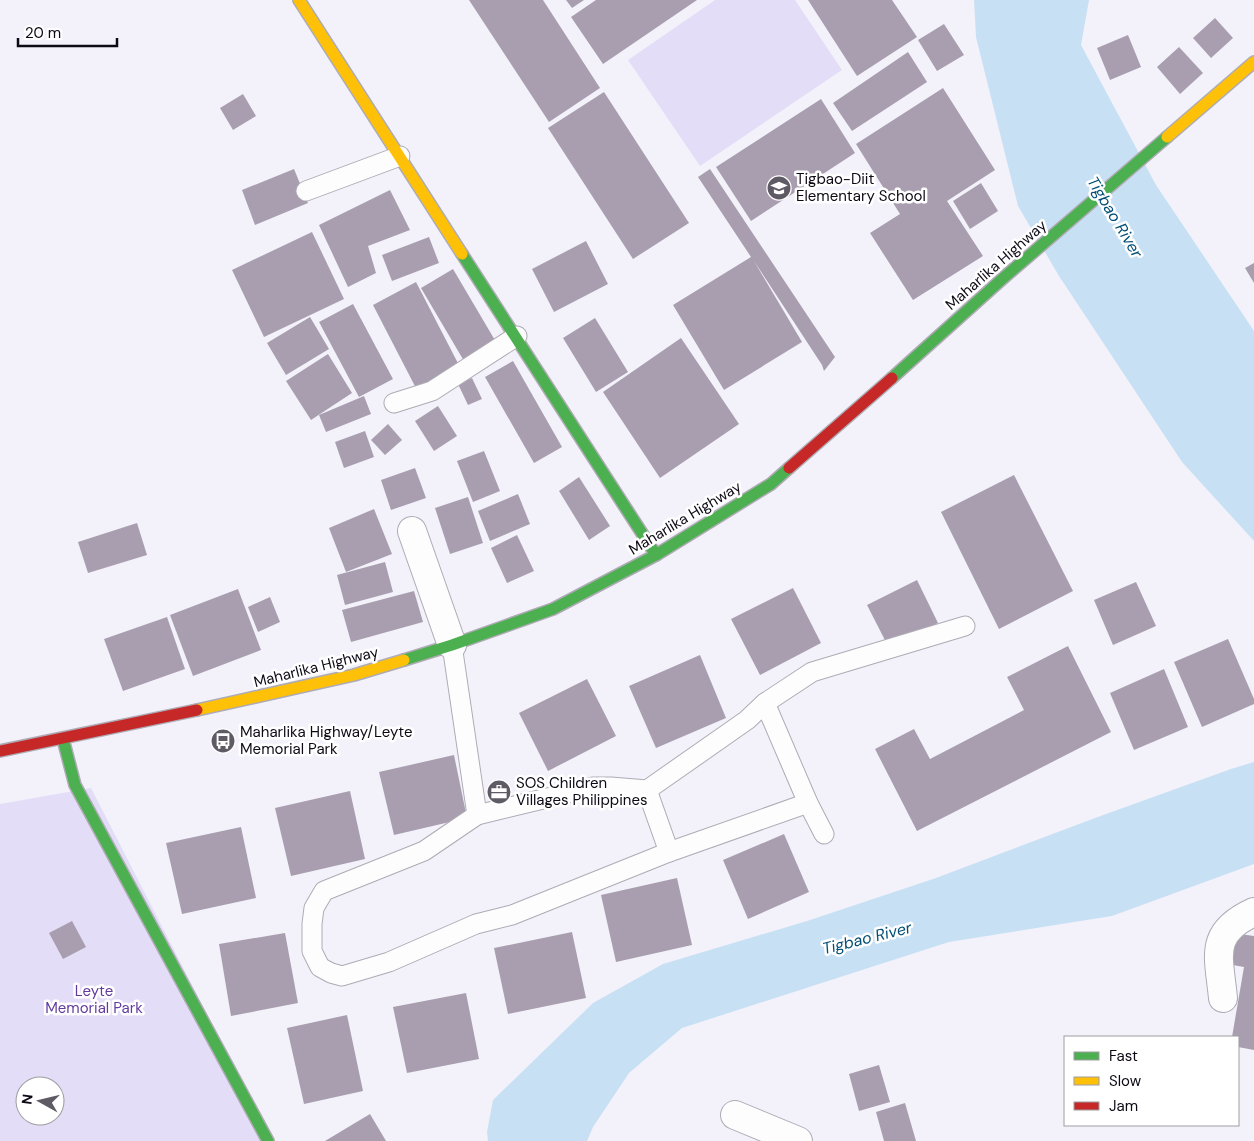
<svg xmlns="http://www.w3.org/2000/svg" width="1254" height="1141" font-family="'DM Sans',sans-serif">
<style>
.green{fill:#e4ddf7;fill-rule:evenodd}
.water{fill:#c8e0f4}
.building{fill:#a99eaf}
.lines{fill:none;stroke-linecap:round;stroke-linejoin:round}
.lane-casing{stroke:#aeabb5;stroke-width:21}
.street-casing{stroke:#aeabb5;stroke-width:30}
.fast-casing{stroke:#aeabb5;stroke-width:14}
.slow-casing{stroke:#aeabb5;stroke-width:14}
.jam-casing{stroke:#aeabb5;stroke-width:14}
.lane{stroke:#fdfdfe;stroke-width:19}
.street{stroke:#fdfdfe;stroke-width:28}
.fast{stroke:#4caf50;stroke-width:11}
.slow{stroke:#ffc107;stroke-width:11}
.jam{stroke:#c62828;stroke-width:11}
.labels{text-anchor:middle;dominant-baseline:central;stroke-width:5;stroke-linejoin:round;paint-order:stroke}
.poi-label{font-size:15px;fill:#0d0915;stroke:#fff;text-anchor:start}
.street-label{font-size:15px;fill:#0d0915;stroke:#fff}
.park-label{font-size:15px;fill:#633b9e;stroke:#fff}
.water-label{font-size:16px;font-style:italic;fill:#014e76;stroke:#fff}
</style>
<rect width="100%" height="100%" fill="#f3f2fa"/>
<g class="green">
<polygon points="715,0 795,0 842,70 700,166 628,60"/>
<path d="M91 788 272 1141H0V804ZM25 1086H55V1116H25Z"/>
</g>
<g class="water">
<polygon points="974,0 1089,0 1081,45 1156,185 1254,331 1254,541 1182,462 1059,276 1018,206 976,37"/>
<polygon points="1254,762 1254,864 1112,916 949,942 682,1028 629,1073 593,1127 587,1141 488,1141 487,1132 493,1100 593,1003 663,964 807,921 936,878 1095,818 1231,769"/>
</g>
<g class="building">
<polygon points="469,0 543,0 600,88 549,122"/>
<polygon points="566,0 584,0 572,8"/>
<polygon points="596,0 697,0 603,64 571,17"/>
<polygon points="808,0 892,0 917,37 857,76"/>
<polygon points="1215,18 1233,38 1211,58 1193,38"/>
<polygon points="944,24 964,55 937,71 918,40"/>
<polygon points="1128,35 1141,67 1110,80 1097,48"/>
<polygon points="1179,47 1203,73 1180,94 1157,67"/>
<polygon points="908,52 927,82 852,131 833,103"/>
<polygon points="943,88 995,170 947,201 983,256 913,300 870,233 900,214 856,144"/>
<polygon points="604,92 689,223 633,259 548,128"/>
<polygon points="243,94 256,116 233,130 220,108"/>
<polygon points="821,99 855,153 751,221 716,167"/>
<polygon points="294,169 308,203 255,225 242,190"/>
<polygon points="710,169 835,357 824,371 822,365 754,261 802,342 724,390 673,305 751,257 698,177"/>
<polygon points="981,183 998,211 970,229 953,201"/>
<polygon points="390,190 410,230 368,246 376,273 348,287 319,225"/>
<polygon points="312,232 344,299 264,337 232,270"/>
<polygon points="429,237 439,263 392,281 382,255"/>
<polygon points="586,241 608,284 554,312 532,269"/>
<polygon points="1254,263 1254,283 1245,268"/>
<polygon points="453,269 496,342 464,361 421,288"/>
<polygon points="416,282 462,371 419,394 373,305"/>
<polygon points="353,304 393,379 359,397 319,322"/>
<polygon points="310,317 329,349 286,375 267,343"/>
<polygon points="595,318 628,372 596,392 563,338"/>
<polygon points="681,338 739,424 660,478 603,392"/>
<polygon points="328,354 352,393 311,420 286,381"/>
<polygon points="513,361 562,447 534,463 485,377"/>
<polygon points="472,378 482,399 468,405 458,384"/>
<polygon points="364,396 371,414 326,432 319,415"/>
<polygon points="438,406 457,436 434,451 415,421"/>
<polygon points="388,424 402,440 385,455 371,440"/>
<polygon points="365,431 374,457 344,468 335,442"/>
<polygon points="484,451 500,491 473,502 457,461"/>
<polygon points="415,468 426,498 391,510 381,480"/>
<polygon points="1014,475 1073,591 999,629 941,512"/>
<polygon points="579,477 610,526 589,540 559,491"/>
<polygon points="518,494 530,524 490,541 478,511"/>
<polygon points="468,497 483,543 450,554 435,508"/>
<polygon points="374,509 392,554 346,572 329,528"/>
<polygon points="137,523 147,555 88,573 78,542"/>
<polygon points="517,535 534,571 507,583 491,548"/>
<polygon points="385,562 393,592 345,605 337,575"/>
<polygon points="917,580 938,623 889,648 867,605"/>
<polygon points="1136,582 1156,626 1113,645 1094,600"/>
<polygon points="793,588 821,643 760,675 731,619"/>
<polygon points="238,589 261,650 193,676 170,615"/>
<polygon points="414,591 423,622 351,642 342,610"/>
<polygon points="270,597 280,622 258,632 248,607"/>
<polygon points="167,617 185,669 123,691 104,639"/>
<polygon points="1228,639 1254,699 1254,704 1202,727 1174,662"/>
<polygon points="1068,646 1111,732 917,831 875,749 914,729 930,759 1024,710 1007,677"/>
<polygon points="700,655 726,718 656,748 629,686"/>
<polygon points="1164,669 1188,727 1134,750 1110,693"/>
<polygon points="587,679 616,736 548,771 519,713"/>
<polygon points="454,755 467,818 394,835 379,772"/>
<polygon points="350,791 365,859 291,876 275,808"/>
<polygon points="241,827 256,898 182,914 166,843"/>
<polygon points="784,834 809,892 748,919 723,860"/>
<polygon points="677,878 692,945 616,962 601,895"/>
<polygon points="72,921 86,947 63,959 49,933"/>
<polygon points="572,932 586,998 508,1014 494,948"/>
<polygon points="285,933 298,1003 231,1016 219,944"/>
<polygon points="1232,933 1254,936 1254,1050 1238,1047 1238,1037 1232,1037 1244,967 1227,964"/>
<polygon points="466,993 479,1059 407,1073 393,1007"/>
<polygon points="347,1015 363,1091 304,1104 287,1028"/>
<polygon points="879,1065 890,1102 859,1111 849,1074"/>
<polygon points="905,1103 916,1141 884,1141 876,1112"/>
<polygon points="370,1114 386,1141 325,1141"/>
</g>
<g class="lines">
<defs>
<g id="lane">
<polyline points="306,191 400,156"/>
<polyline points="394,403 432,391 517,336"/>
<polyline points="452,645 477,815 593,787 611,787 647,790 747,720 765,703 808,803 824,834"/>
<polyline points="765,703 812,672 965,626"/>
<polyline points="647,790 669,852"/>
<polyline points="477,815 424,851 324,891 314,908 312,924 312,951 320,967 331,973 342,976 389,962 476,924 512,915 669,852 808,803"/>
</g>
<g id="street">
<polyline points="412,531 452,645"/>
<path d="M1223 998C1219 956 1208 933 1254 912"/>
<polyline points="735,1115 798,1141"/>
</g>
<g id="fast">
<polyline points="462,254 656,555"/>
<polyline points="892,378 1001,280 1167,137"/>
<polyline points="404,660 452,645 553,609 656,555 771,484 789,468"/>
<polyline points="63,739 75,785 268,1141"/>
</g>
<g id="slow">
<polyline points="299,0 462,254"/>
<polyline points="1167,137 1254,62"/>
<polyline points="197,710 354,675 404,660"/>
</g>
<g id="jam">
<polyline points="789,468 892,378"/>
<polyline points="0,751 197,710"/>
</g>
</defs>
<use href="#lane" class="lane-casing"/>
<use href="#street" class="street-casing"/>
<use href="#fast" class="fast-casing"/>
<use href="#slow" class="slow-casing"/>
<use href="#jam" class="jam-casing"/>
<use href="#lane" class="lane"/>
<use href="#street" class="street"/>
<use href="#fast" class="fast"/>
<use href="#slow" class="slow"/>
<use href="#jam" class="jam"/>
</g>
<defs>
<symbol id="school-disc" viewBox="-11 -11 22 22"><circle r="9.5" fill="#5e5b65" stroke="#fff"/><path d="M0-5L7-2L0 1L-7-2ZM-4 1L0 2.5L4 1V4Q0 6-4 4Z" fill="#fff"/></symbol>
<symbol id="bus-disc" viewBox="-11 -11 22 22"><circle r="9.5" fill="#5e5b65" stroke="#fff"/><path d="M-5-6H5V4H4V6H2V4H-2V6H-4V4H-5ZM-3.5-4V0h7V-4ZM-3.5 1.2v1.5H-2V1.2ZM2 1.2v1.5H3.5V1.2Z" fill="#fff"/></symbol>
<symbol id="office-disc" viewBox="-11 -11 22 22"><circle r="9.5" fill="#5e5b65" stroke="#fff"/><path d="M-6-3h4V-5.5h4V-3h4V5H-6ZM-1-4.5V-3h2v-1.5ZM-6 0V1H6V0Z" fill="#fff"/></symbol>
</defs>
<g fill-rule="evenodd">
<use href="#school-disc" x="765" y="174" width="28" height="28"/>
<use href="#bus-disc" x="209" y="727" width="28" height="28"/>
<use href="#office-disc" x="485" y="778" width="28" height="28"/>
</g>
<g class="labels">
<g class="poi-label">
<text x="796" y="179">Tigbao-Diit<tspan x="796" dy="17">Elementary School</tspan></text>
<text x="240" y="732">Maharlika Highway/Leyte<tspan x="240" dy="17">Memorial Park</tspan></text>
<text x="516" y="783">SOS Children<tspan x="516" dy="17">Villages Philippines</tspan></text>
</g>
<g class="street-label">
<text transform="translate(996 265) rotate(-41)">Maharlika Highway</text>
<text transform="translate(685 518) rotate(-31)">Maharlika Highway</text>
<text transform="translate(316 667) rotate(-14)">Maharlika Highway</text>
</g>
<g class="park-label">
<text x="94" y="991">Leyte<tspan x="94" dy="17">Memorial Park</tspan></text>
</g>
<g class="water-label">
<text transform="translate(1115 217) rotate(59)">Tigbao River</text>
<text transform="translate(867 938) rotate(-14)">Tigbao River</text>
</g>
</g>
<rect x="1064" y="1036" width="175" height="90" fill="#ffffff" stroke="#9e9da1"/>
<rect x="1074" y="1052" width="25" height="8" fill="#4caf50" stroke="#9e9da1"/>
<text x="1109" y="1061" font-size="15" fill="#0d0915">Fast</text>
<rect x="1074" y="1077" width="25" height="8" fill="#ffc107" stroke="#9e9da1"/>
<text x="1109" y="1086" font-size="15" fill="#0d0915">Slow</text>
<rect x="1074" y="1102" width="25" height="8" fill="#c62828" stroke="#9e9da1"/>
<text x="1109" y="1111" font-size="15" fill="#0d0915">Jam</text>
<g transform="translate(40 1101) rotate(278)"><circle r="24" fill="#ffffff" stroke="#9e9da1"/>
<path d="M0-4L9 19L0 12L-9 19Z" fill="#5e5b65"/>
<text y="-8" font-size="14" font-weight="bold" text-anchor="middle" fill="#0d0915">N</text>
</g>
<path d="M18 38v8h99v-8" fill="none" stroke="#0d0915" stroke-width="2.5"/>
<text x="25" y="38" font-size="15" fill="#0d0915" stroke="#ffffff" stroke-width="4" paint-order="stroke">20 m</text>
</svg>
